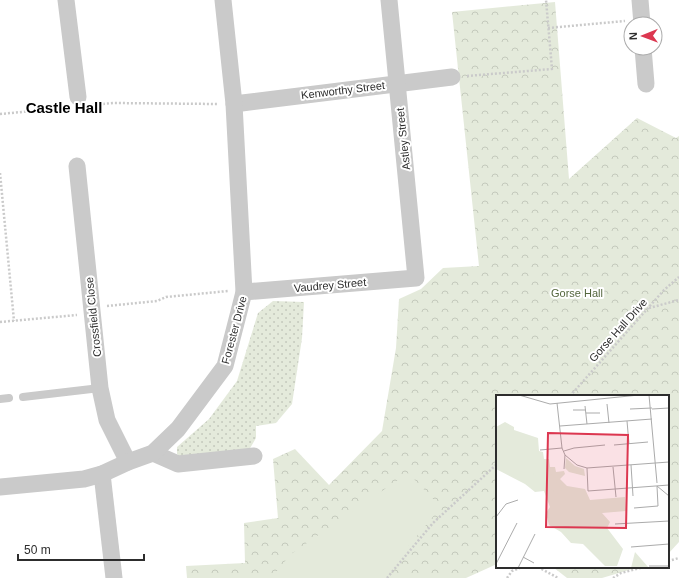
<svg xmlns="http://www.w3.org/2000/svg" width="679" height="578" font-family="Helvetica,sans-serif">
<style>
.grass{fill:url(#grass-dots)}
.park{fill:url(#park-crowns)}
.garden{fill:#e4eadb}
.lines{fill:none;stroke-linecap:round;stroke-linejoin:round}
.path{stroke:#cacaca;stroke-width:2.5;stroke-dasharray:2 2;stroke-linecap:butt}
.service{stroke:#cacaca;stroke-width:8}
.minor{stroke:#cacaca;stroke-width:17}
.labels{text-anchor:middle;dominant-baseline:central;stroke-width:4;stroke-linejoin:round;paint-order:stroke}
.street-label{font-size:11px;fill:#2d2d2d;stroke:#fff}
.park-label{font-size:11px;fill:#54663d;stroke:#fff}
.district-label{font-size:15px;font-weight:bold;fill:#000;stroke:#fff}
.inset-road{fill:none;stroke:#ababab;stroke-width:1}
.view{fill:#dc3750;fill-opacity:0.15;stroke:#dc3750;stroke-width:2}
.inset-edge{fill:none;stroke:#2d2d2d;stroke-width:2}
</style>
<defs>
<pattern id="grass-dots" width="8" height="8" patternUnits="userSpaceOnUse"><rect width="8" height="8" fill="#e4eadb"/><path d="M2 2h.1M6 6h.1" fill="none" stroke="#c4c9bc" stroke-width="1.8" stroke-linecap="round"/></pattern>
<pattern id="park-crowns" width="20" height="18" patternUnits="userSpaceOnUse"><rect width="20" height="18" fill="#e4eadb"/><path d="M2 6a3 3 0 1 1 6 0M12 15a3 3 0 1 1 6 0" fill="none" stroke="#c4c9bc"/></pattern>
</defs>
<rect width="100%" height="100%" fill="#fff"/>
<polygon class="grass" points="273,301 304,302 302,338 292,404 276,423 256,426 256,438 249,450 183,458 177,454 177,447 209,419 237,381 258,313"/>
<g class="park">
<polygon points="555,2 569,179 637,118 676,138 679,136 679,542 668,554 668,396 497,396 497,564 466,578 187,578 186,566 245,563 244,523 278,518 273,459 295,449 329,485 382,431 396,348 399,299 421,289 443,268 479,266 452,12"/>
<polygon points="553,567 639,567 602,578 567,578"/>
</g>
<polygon class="garden" points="408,473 441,507 382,578 271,578 291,554"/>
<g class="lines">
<g class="path">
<polyline points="548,28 625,21"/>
<polyline points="467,76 552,69 546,0"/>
<polyline points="91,105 113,103 218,104"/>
<polyline points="0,114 65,108"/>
<polyline points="0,173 14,321"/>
<polyline points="107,306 157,301 166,297 228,291"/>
<polyline points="649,308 679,300"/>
<polyline points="0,322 77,315"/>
<polyline points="570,396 664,290 679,277"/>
<polyline points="668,561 679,558"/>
<polyline points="538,567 558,578"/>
<polyline points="387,578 433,523 497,464"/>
<polyline points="507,578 512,571 522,567"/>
<polyline points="613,578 621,573 644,567"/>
</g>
<g class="service">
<polyline points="23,397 100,388"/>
<polyline points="0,399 9,398"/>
</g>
<g class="minor">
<polyline points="66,0 78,97"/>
<polyline points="640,0 642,24"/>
<polyline points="643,48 646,84"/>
<polyline points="234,104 452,77"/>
<polyline points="77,166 100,388 107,420 128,462"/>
<polyline points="244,292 416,278 389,0"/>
<polyline points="153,453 178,464 254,456"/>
<polyline points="102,474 114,578"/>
<polyline points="0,487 84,479 102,474 128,462 153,453 178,429 225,366 244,292 234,104 223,0"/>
</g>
</g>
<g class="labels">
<g class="street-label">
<text transform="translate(343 90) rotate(-7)">Kenworthy Street</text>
<text transform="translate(403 139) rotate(-96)">Astley Street</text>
<text transform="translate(330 285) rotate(-5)">Vaudrey Street</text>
<text transform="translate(93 317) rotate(-96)">Crossfield Close</text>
<text transform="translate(234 330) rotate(-75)">Forester Drive</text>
<text transform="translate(618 330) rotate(-48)">Gorse Hall Drive</text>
</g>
<g class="park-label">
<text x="577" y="293">Gorse Hall</text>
</g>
<g class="district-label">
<text x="64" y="107">Castle Hall</text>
</g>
</g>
<g transform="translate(496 395)">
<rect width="173" height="173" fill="#fff"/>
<path d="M70 63 79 71 88 74 89 81 73 77 69 73Z" fill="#e4eadb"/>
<path d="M139 157 153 173H135Z" fill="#e4eadb"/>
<path d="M9 27 18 32V35L42 43 43 56 47 57 48 64H53L54 72H59L60 77 68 76 69 79 64 84 71 91 89 94 94 105 129 102 130 116 106 118 114 127 111 133 127 154 121 171H109L87 149 75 148 65 137 53 130 50 118 54 112 48 96 39 97 29 89 0 74V32Z" fill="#e4eadb"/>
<path d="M40 68 55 78 66 95 61 99 34 76Z" fill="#e4eadb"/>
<path class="inset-road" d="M23 0 54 9 143 0M153 0 161 88M61 8 66 53 69 60 81 70 91 73 173 67M111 9 113 28M89 11 91 29M134 14 156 13M156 14 173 13M77 15H90M90 18H104M131 26 133 49M64 31 156 24M118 50 152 47M44 55 66 53M68 56 78 53 109 50M135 70 137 101M117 72 120 102M91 73 92 96 173 90M68 74 69 60M161 91 173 101M138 113 162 111 161 91M0 122 10 109 22 105M119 129 173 126M135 152 173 149M27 162 38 168M0 169 21 128M153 171H173M22 173 39 139"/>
<path class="view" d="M52 38 132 40 130 133 50 132Z"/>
<rect width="173" height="173" class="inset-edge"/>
</g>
<g transform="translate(643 36) rotate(269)"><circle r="19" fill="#ffffff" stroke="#ababab"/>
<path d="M0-3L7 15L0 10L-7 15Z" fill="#dc3750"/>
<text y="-6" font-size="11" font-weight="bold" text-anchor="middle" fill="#2d2d2d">N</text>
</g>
<path d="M18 554v6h126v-6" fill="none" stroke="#2d2d2d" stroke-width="2"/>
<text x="24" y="554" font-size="12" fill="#2d2d2d" stroke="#ffffff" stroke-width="3" paint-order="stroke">50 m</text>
</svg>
